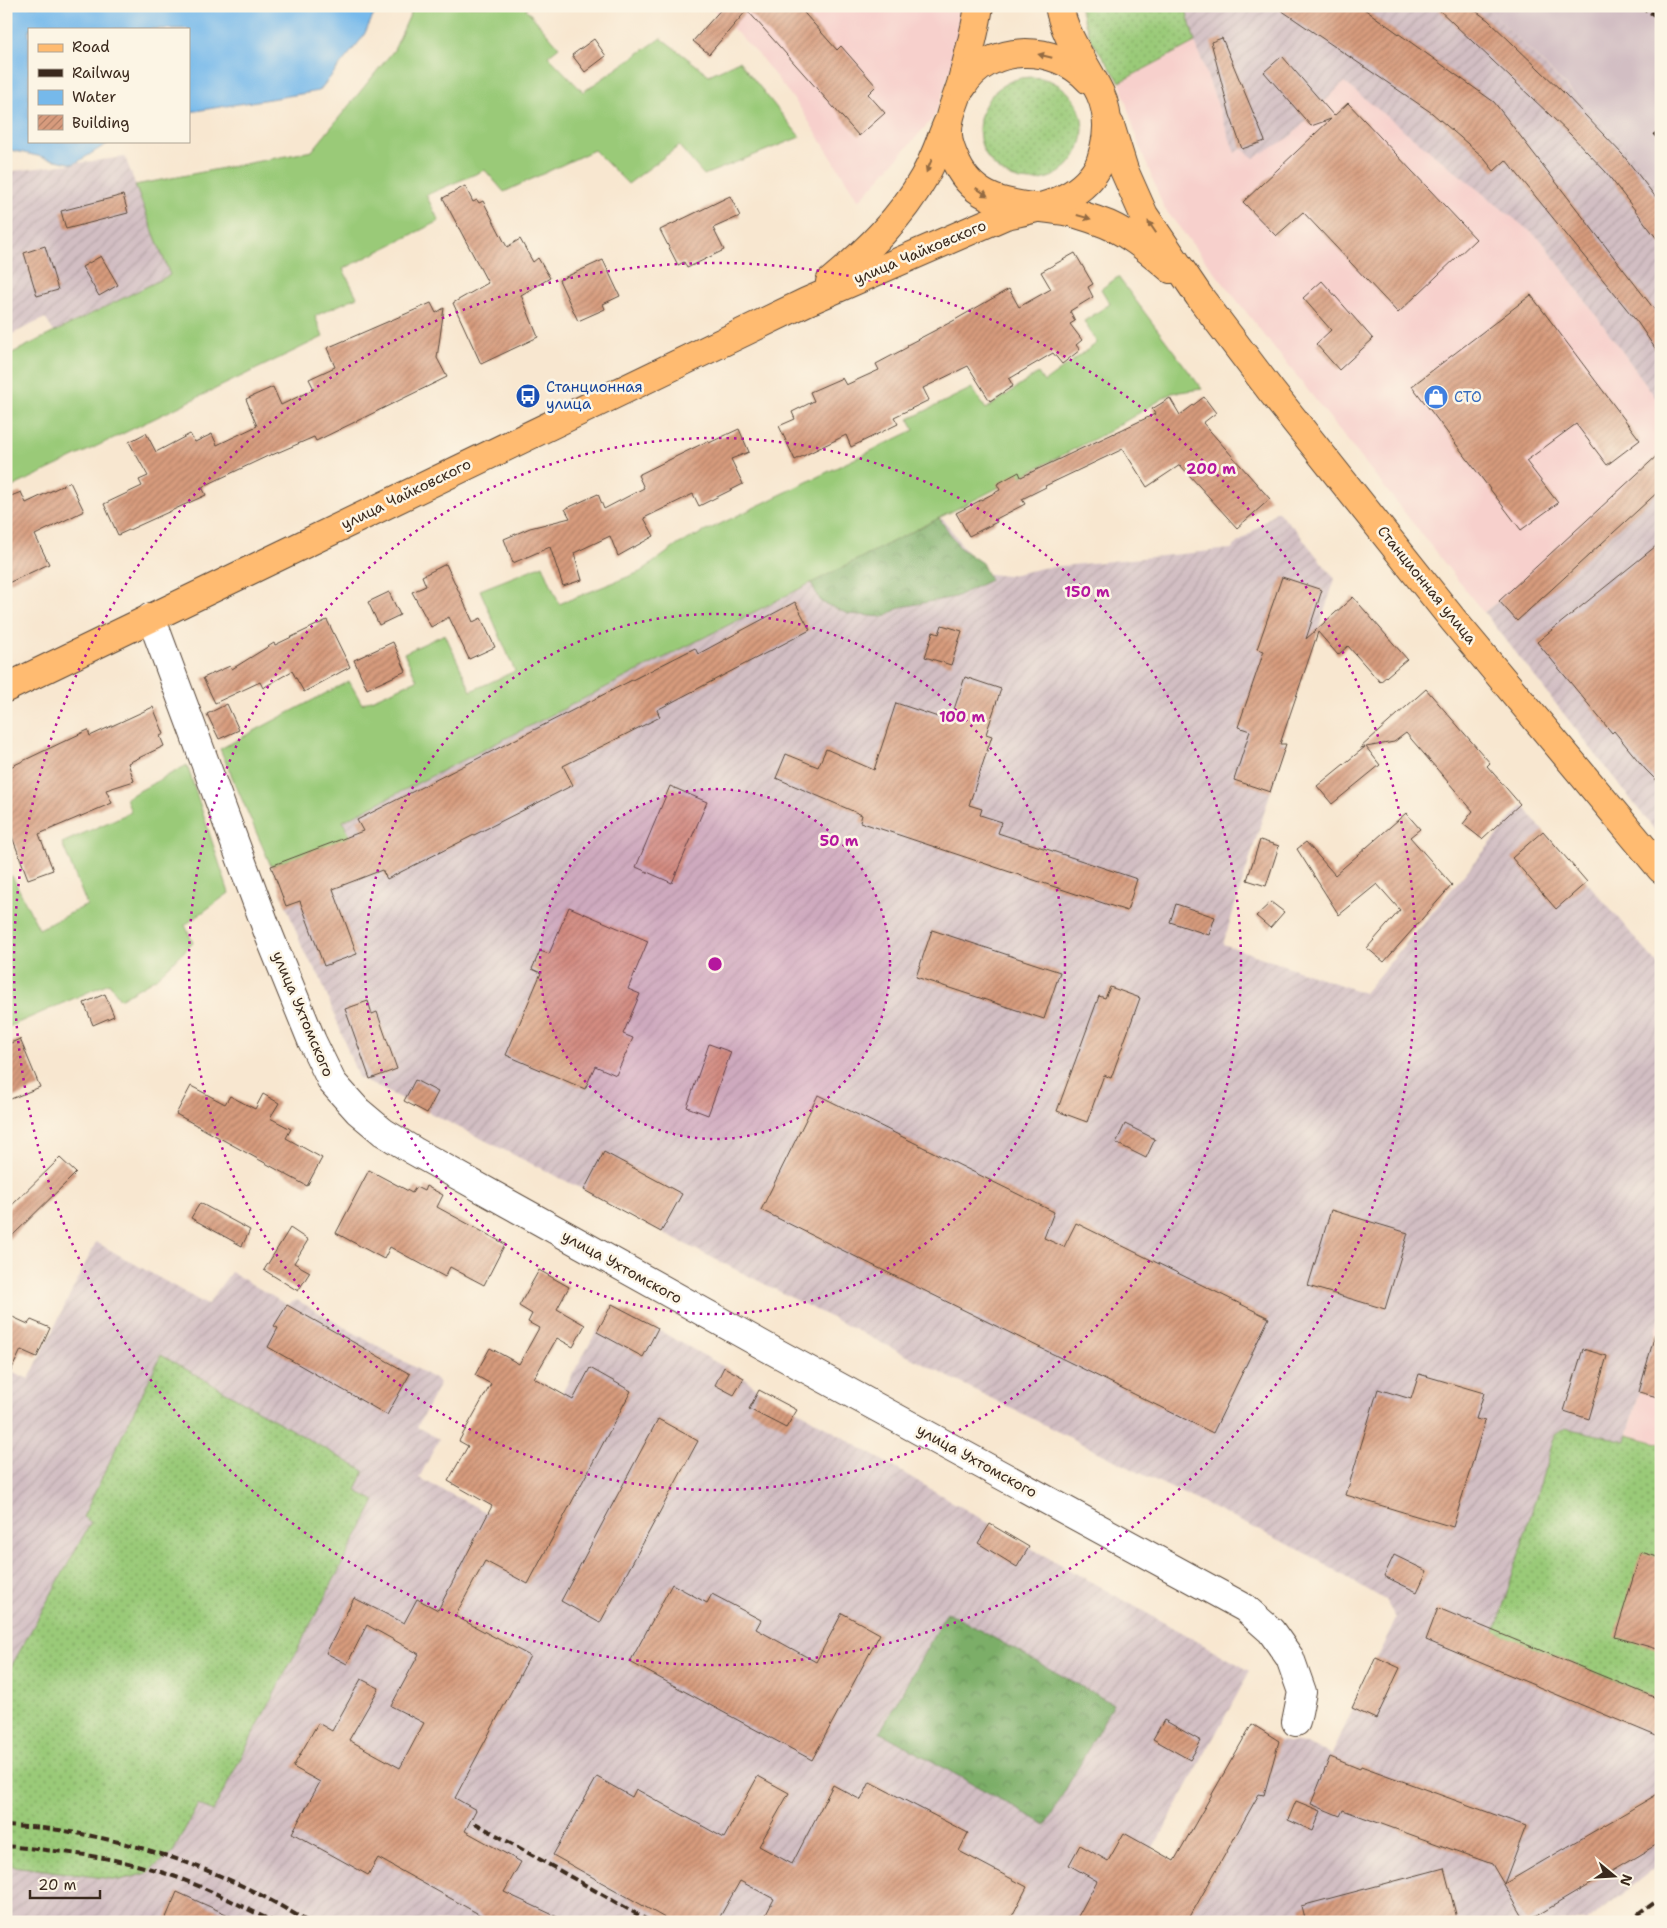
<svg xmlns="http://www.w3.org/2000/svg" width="1667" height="1928" font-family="'Shantell Sans',sans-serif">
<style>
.built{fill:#f7d0cc}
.industrial{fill:url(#industrial-furrows)}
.railway{fill:#d2bec3}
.grass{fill:url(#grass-dots);stroke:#6a7a4b}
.forest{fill:url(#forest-crowns);stroke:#5b6c43}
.garden{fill:#9aca78;stroke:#6a7a4b}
.water{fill:#76b9eb;stroke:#587284}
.building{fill:url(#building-hatch)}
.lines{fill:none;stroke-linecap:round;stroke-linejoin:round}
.minor-casing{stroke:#574639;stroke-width:30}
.major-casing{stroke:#574639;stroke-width:30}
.minor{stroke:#fff;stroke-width:28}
.major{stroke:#ffbb71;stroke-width:28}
.rail{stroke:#3b2a1e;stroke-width:4;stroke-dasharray:8 4;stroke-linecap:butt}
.oneway{fill:#936b43}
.ring{fill:none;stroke:#b5179e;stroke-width:2.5;stroke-dasharray:2.5 5}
.labels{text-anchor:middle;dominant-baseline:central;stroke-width:5;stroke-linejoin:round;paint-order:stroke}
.street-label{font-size:15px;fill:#3b2a1e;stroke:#fcf5e5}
.transit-label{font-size:15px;fill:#164399;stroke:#fcf5e5;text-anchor:start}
.shop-label{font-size:15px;fill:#366cbe;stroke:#fcf5e5;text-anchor:start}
.centre{fill:#b5179e;stroke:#fcf5e5;stroke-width:2.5}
.ring-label{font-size:15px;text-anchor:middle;font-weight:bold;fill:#b5179e;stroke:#fcf5e5;stroke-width:5;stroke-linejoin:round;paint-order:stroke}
</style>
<defs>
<pattern id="industrial-furrows" width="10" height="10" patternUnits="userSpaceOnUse" patternTransform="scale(1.25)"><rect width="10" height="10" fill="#d2bec3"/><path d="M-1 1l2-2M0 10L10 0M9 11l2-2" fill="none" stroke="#b5a3a7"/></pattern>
<pattern id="grass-dots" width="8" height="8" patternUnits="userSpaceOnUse" patternTransform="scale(1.25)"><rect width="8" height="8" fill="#9aca78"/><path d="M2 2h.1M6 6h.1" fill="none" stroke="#7fa462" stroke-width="1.8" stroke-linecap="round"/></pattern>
<pattern id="forest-crowns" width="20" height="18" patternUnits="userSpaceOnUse" patternTransform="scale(1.25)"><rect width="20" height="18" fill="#7bae68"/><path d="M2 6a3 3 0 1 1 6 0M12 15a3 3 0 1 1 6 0" fill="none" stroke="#668e55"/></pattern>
<pattern id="building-hatch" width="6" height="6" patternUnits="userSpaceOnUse" patternTransform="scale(1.25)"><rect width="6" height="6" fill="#d79b7d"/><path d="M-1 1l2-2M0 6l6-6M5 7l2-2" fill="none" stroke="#b07f66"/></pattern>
</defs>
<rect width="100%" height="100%" fill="#fcf5e5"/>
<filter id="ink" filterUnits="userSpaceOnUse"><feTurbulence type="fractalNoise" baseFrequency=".02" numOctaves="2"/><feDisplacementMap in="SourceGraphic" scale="10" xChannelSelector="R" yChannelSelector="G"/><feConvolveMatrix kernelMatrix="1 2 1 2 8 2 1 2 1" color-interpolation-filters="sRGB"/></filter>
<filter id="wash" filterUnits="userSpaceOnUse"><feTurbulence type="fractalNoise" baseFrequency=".0096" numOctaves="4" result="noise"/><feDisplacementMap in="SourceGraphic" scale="20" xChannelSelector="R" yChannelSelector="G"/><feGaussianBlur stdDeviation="1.12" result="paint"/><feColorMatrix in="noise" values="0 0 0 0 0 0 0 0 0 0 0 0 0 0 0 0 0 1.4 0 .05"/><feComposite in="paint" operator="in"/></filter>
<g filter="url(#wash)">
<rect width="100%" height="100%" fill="#f8e7d0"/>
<g class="built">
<polygon points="710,6 968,6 963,34 935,116 859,201 799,106 758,54"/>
<polygon points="1195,42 1235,152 1242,149 1289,138 1344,81 1542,241 1661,405 1661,452 1499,601 1483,612 1164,208 1136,137 1120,82"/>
<polygon points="1661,1314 1661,1444 1628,1435"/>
</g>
<g class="industrial">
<polygon points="1185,6 1483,6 1493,14 1629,150 1661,190 1661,405 1542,241 1344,82 1289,138 1254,158 1242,149 1235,153 1190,28"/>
<polygon points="125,157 170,275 54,332 45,318 6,337 6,172"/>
<polygon points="1661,452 1661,838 1484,612 1499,601"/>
<polygon points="1277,511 1295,529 1335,579 1281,741 1286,743 1223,944 1364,993 1523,805 1543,831 1661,968 1661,1314 1626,1441 1565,1428 1661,1700 1661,1863 1586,1922 1140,1922 1252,1724 1279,1741 1306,1744 1328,1753 1331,1756 1396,1618 1385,1600 1304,1552 1138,1472 661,1232 584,1190 358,1077 320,977 304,952 271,866 349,836 343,821 939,518 944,520 982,573 1007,576 1042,568 1231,549"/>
<polygon points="96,1242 207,1305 231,1272 287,1305 297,1300 433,1378 440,1383 417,1427 439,1439 419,1478 488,1513 509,1476 521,1466 612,1304 744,1378 759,1390 797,1410 1029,1547 1250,1671 1113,1922 6,1922 6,1369 29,1379"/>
</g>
<polygon class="railway" points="1483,6 1661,6 1661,190 1629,150 1570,90 1493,14"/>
<g class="grass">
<polygon points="1079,6 1185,6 1195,42 1120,82 1091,40"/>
<circle cx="1031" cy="129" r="52"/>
<polygon points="161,1355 364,1471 356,1491 375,1501 213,1811 198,1804 173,1852 145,1874 119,1880 6,1865 6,1676 91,1522 83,1517"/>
<polygon points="1565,1428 1626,1441 1628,1435 1661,1444 1661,1700 1495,1632 1555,1435"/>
</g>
<g class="forest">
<polygon points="939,518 960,548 982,563 990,580 955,597 901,607 883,617 848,614 821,602 811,583"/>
<polygon points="947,1612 1113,1704 1046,1825 880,1732"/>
</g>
<g class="garden">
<polygon points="414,6 529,6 526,9 559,47 548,56 583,92 661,38 709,75 739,61 800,137 704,175 679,146 628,184 594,150 504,192 485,170 426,195 439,221 343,269 357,297 315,316 323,337 6,490 6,356 170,275 135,185 312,151 394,50"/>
<polygon points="1118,277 1202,389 1172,393 1104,434 343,821 350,837 271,866 220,749 349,681 362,704 417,680 404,653 445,634 471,691 515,671 480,590 543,565 559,604 640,572 679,544 914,430 909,419 972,388 986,409 1038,373 1044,382 1097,343 1084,321 1110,304 1101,289"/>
<polygon points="187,765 229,893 185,925 193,943 156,978 120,999 109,983 6,1028 6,878 12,876 39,929 87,905 62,843 131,812 126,798"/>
</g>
<polygon class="water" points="6,6 378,6 363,37 319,91 189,112 189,29 29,29 29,141 112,141 74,164 6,149"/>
<g id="blocks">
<g class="building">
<polygon points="724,6 798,6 837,50 841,46 876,86 868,94 885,113 859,136 747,10 709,54 693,41"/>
<polygon points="1275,6 1360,6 1494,102 1661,318 1661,357 1638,323 1506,160 1494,171 1482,156 1432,113"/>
<polygon points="1435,6 1469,6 1488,20 1565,94 1623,155 1661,204 1661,244 1605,171 1570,134"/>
<polygon points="1222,38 1265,141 1242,149 1230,115 1211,42"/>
<polygon points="594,39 606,56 585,72 572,55"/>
<polygon points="1282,56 1334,116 1348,103 1476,239 1398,313 1303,212 1276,236 1243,202 1331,119 1311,126 1264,72"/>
<polygon points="465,186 473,202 477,200 479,203 483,201 507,247 520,239 533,262 538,258 550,278 521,295 538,337 481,364 453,303 488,283 443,198"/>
<polygon points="123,195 128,213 66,229 61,211"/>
<polygon points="730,196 740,216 713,228 724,250 687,268 684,262 678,265 660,230"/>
<polygon points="45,246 58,290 37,296 24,253"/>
<polygon points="1075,253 1093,284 1088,287 1093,297 1070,311 1075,321 1070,324 1082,340 1076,345 1080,350 1062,364 1053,353 1009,379 1013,386 990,401 968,366 923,388 929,400 894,417 898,424 851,447 846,435 795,460 779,426 795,419 792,412 814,401 810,392 842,378 846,385 879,370 876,364 908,347 907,345 953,321 1009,289 1019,307 1051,289 1041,272"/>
<polygon points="101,256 118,285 99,296 82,267"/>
<polygon points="603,260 620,296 603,304 605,309 578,321 559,280"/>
<polygon points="1322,281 1373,339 1339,370 1316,344 1331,330 1303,298"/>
<polygon points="1531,295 1640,440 1607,465 1576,424 1526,461 1558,503 1521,530 1412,386"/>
<polygon points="431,303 436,313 444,308 437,358 447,377 316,441 314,437 272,455 272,454 202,487 206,495 118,535 104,504 142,486 139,480 148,476 129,442 146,433 156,452 190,434 195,442 212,434 217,445 257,426 246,399 273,387 281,405 314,389 309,379 335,367 327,348"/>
<polygon points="1204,397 1216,413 1203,423 1270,499 1237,528 1180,465 1147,487 1123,449 1045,486 1046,487 1022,499 1025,504 996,519 997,522 969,536 956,513 1000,490 997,484 1019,472 1021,477 1155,414 1152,409 1170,398 1180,415"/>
<polygon points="739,429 749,452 731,459 743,484 699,506 693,494 644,518 654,536 618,556 610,536 574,553 582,580 563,586 550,547 513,563 504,539 530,528 570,518 565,509 598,494 604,509 644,488 638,475 708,441 709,443"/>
<polygon points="1661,452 1661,489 1517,621 1499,601"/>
<polygon points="70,482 84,511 35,535 49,564 6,584 6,498 21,492 26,503"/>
<polygon points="1661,542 1661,785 1645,769 1614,731 1612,733 1537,642"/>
<polygon points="446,564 473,622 481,618 495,647 469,659 449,617 431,627 412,592 426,586 422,576"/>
<polygon points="1282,577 1322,590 1306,639 1353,597 1407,659 1380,682 1348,646 1338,655 1318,632 1280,744 1286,744 1270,792 1234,780 1250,731 1238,727 1264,651 1257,649"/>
<polygon points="389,592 400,615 379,625 368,602"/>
<polygon points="795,602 810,630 657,710 660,717 563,766 573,785 387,879 382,870 333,889 357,954 324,966 300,901 286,906 271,866 363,831 357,820 695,648 698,654"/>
<polygon points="327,620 350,667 304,692 292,671 263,688 260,682 215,703 203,678 230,666 232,669 274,643 275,645"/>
<polygon points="942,625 962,631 951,665 925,657 933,632 939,634"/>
<polygon points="393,642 406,671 367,689 354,660"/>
<polygon points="965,677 1001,689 986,734 992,736 969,805 982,809 980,815 1002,822 998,833 1137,879 1127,911 860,822 862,815 776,778 786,754 818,767 826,749 874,770 896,703 950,721"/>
<polygon points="1426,689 1490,763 1487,766 1520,804 1482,839 1463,824 1473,811 1406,733 1394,742 1366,747 1380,765 1332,804 1317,786 1365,747 1360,748"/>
<polygon points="227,704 239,730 219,739 207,714"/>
<polygon points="153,707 164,734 160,736 164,746 128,763 134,781 106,790 112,803 39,834 53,870 28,879 6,821 6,769 88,730 90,736"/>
<polygon points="670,786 707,802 672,883 636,867"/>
<polygon points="1406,813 1420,829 1410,837 1452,885 1384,962 1367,948 1400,910 1377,884 1339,915 1297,849 1306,842 1335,875"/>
<polygon points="1543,831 1587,882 1556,909 1512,858"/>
<polygon points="1260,840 1279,846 1266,886 1247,880"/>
<polygon points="1271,902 1284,912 1270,928 1256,916"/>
<polygon points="1176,904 1215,917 1209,935 1170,922"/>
<polygon points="569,907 648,941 628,989 640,994 623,1034 633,1038 616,1075 595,1066 585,1089 506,1055 541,973 532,969 540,951 549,954"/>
<polygon points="932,930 1060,972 1044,1019 916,977"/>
<polygon points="1110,987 1140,998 1111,1078 1104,1075 1087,1122 1057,1111 1099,996 1105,998"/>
<polygon points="105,994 114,1016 93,1025 84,1003"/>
<polygon points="368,1001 372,1014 377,1012 397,1069 370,1079 345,1009"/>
<polygon points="20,1039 40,1087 6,1101 6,1045"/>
<polygon points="709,1044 731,1052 708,1115 687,1107"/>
<polygon points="415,1080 438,1092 427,1113 404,1101"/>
<polygon points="191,1086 225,1104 230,1096 255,1109 263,1094 279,1103 270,1118 291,1129 286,1138 322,1158 307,1186 176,1114"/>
<polygon points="818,1095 1054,1212 1044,1238 1064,1247 1076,1223 1269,1318 1213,1433 761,1210"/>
<polygon points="1125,1124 1155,1139 1146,1158 1116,1143"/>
<polygon points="604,1152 682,1194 661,1232 584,1190"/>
<polygon points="60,1158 76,1173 6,1242 6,1211"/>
<polygon points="369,1170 412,1193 416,1187 424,1191 426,1186 443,1195 437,1207 505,1244 484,1285 450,1267 445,1277 390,1247 384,1259 336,1233"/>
<polygon points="200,1203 250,1230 242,1246 191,1218"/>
<polygon points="1331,1210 1408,1233 1385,1309 1308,1286"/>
<polygon points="290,1228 308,1240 294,1263 310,1272 298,1291 264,1270"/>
<polygon points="539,1270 569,1287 557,1309 585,1325 573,1347 557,1338 534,1378 573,1400 590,1368 631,1391 528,1584 485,1561 455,1616 530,1656 455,1798 476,1810 465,1831 521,1862 504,1892 568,1922 493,1922 378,1858 368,1875 292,1833 320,1782 293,1767 318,1723 332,1731 361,1679 379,1688 349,1740 400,1768 424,1723 391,1706 419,1654 367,1625 347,1664 326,1653 354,1598 404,1623 417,1599 438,1610 492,1506 448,1481 468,1446 459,1441 491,1384 475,1375 490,1348 519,1364 539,1328 528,1322 532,1314 519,1306"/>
<polygon points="612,1304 658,1328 643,1357 597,1332"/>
<polygon points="287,1305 410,1374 387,1415 268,1347 278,1328 274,1326"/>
<polygon points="6,1314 28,1324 31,1320 50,1328 37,1357 21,1350 6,1381"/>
<polygon points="1655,1334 1661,1335 1661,1398 1639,1392"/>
<polygon points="1583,1349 1607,1356 1589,1419 1564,1411"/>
<polygon points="724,1367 744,1378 734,1395 715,1385"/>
<polygon points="1419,1374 1484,1393 1476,1419 1485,1421 1453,1527 1346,1495 1378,1389 1411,1399"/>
<polygon points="759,1390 797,1410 786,1428 749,1409"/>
<polygon points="658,1419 698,1441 600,1623 561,1601"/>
<polygon points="990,1524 1029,1547 1017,1567 978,1543"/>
<polygon points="1641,1552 1661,1558 1661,1650 1615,1637"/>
<polygon points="1394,1555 1427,1571 1417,1592 1384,1576"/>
<polygon points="672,1584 707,1603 712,1594 761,1620 756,1629 816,1662 842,1613 880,1634 812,1760 630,1662"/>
<polygon points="1438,1608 1661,1700 1661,1738 1426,1640"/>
<polygon points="1376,1657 1400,1668 1376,1719 1352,1708"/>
<polygon points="1164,1720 1201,1741 1190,1760 1153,1739"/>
<polygon points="1252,1724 1279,1741 1264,1795 1259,1794 1187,1922 1075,1922 1097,1881 1069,1865 1080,1845 1108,1861 1124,1833 1174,1861"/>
<polygon points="1330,1757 1360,1769 1361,1766 1526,1826 1504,1884 1661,1792 1661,1842 1526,1922 1492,1864 1343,1810 1340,1816 1311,1804"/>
<polygon points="758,1776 789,1793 759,1846 792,1864 833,1785 861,1800 870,1782 968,1833 959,1851 1027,1887 1009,1922 762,1922 774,1899 740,1881 717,1922 672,1922 553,1855 597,1777 632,1797 636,1789 724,1838"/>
<polygon points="1296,1801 1321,1811 1313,1831 1288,1820"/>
<polygon points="1444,1868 1458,1922 1305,1922 1301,1906"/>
<polygon points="177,1892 244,1922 164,1922"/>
</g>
</g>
</g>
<g filter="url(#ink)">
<use href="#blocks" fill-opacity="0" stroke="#574639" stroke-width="1"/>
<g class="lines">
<defs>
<polyline id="minor" points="151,617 269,935 312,1041 332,1082 358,1111 383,1132 414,1151 768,1348 1245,1608 1271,1631 1290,1658 1302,1692 1296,1722"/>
<g id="major">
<path d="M979 6C975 33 968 58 961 84 956 101 947 117 948 135 948 145 953 155 957 164 979 210 1027 204 1069 212 1079 214 1089 218 1098 221 1126 230 1150 251 1171 269"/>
<path d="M962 87C988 43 1055 43 1089 80"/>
<polyline points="1110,125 1124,170 1144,215 1199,296 1271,391 1454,621 1661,869"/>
<path d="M830 282C867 251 901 218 924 177 934 160 940 141 947 124"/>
<path d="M6 688 806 302 1006 215C1040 208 1079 201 1098 167 1101 162 1102 155 1104 149 1109 130 1108 111 1100 93 1086 64 1065 38 1059 6"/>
</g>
</defs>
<use href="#minor" class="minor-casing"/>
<use href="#major" class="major-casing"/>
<use href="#minor" class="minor"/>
<use href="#major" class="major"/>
<g class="rail">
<polyline points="1640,6 1661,19"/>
<polyline points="1654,133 1661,141"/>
<polyline points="475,1823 651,1922"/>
<path d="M6 1826C24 1827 42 1827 59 1830 151 1845 229 1873 308 1922"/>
<path d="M6 1846C58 1851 111 1856 161 1872 200 1884 237 1904 274 1922"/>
<polyline points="1628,1922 1661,1898"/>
</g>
</g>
<defs><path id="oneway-solid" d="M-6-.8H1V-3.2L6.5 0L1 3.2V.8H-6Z" transform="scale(1.25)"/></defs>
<g class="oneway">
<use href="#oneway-solid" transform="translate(1045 56) rotate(-166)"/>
<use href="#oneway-solid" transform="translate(929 166) rotate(113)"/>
<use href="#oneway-solid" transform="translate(982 192) rotate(34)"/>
<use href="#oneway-solid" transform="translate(1084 217) rotate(16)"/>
<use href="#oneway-solid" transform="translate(1152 227) rotate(-124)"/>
</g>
</g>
<circle cx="715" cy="964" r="175" fill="#b5179e" fill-opacity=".12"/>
<g class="ring">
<circle cx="715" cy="964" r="175"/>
<circle cx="715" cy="964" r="350"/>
<circle cx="715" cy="964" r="526"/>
<circle cx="715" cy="964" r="701"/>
</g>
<defs>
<symbol id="bus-disc" viewBox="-11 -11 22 22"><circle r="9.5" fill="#1a4fb4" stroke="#fcf5e5"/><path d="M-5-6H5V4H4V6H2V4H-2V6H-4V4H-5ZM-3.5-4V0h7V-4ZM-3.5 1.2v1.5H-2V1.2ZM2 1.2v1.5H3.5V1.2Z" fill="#fff"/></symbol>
<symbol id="shop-disc" viewBox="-11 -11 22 22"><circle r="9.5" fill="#3f7fe0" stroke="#fcf5e5"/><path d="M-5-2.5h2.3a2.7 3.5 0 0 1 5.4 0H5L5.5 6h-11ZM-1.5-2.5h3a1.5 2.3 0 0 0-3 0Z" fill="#fff"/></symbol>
</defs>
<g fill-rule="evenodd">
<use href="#bus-disc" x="514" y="382" width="28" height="28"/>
<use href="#shop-disc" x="1422" y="383" width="28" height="28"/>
</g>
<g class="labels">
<g class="street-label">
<text transform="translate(920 252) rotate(-23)">улица Чайковского</text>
<text transform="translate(406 494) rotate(-26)">улица Чайковского</text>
<text transform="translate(1427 585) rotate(51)">Станционная улица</text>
<text transform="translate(303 1014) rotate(67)">улица Ухтомского</text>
<text transform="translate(622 1267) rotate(29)">улица Ухтомского</text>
<text transform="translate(977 1461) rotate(29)">улица Ухтомского</text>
</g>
<g class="transit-label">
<text x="546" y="387">Станционная<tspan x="546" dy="17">улица</tspan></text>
</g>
<g class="shop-label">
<text x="1454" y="397">СТО</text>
</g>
</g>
<circle cx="715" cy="964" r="8" class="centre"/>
<g class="ring-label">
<text x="1211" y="474">200 m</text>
<text x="1087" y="597">150 m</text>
<text x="962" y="722">100 m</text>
<text x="839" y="846">50 m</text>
</g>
<rect width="1667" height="1928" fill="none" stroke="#fcf5e5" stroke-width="25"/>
<rect x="28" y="28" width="162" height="115" fill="#fcf5e5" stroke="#afa495"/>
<rect x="38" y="44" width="25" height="8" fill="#ffbb71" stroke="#afa495"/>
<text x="72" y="52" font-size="15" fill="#3b2a1e">Road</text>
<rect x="38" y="69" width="25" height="8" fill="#3b2a1e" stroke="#afa495"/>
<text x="72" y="78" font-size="15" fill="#3b2a1e">Railway</text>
<rect x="38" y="90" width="25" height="15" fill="#76b9eb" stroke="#afa495"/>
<text x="72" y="102" font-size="15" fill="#3b2a1e">Water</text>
<rect x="38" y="115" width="25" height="15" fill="url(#building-hatch)" stroke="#afa495"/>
<text x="72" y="128" font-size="15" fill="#3b2a1e">Building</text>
<g transform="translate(1614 1876) rotate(108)" stroke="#fcf5e5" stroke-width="4" paint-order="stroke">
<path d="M0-4L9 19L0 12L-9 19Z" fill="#3b2a1e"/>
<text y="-8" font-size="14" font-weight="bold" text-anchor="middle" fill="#3b2a1e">N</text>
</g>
<path d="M30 1890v8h70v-8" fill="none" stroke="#3b2a1e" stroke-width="2.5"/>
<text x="38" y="1890" font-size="15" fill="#3b2a1e" stroke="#fcf5e5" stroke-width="4" paint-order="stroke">20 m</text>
</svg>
